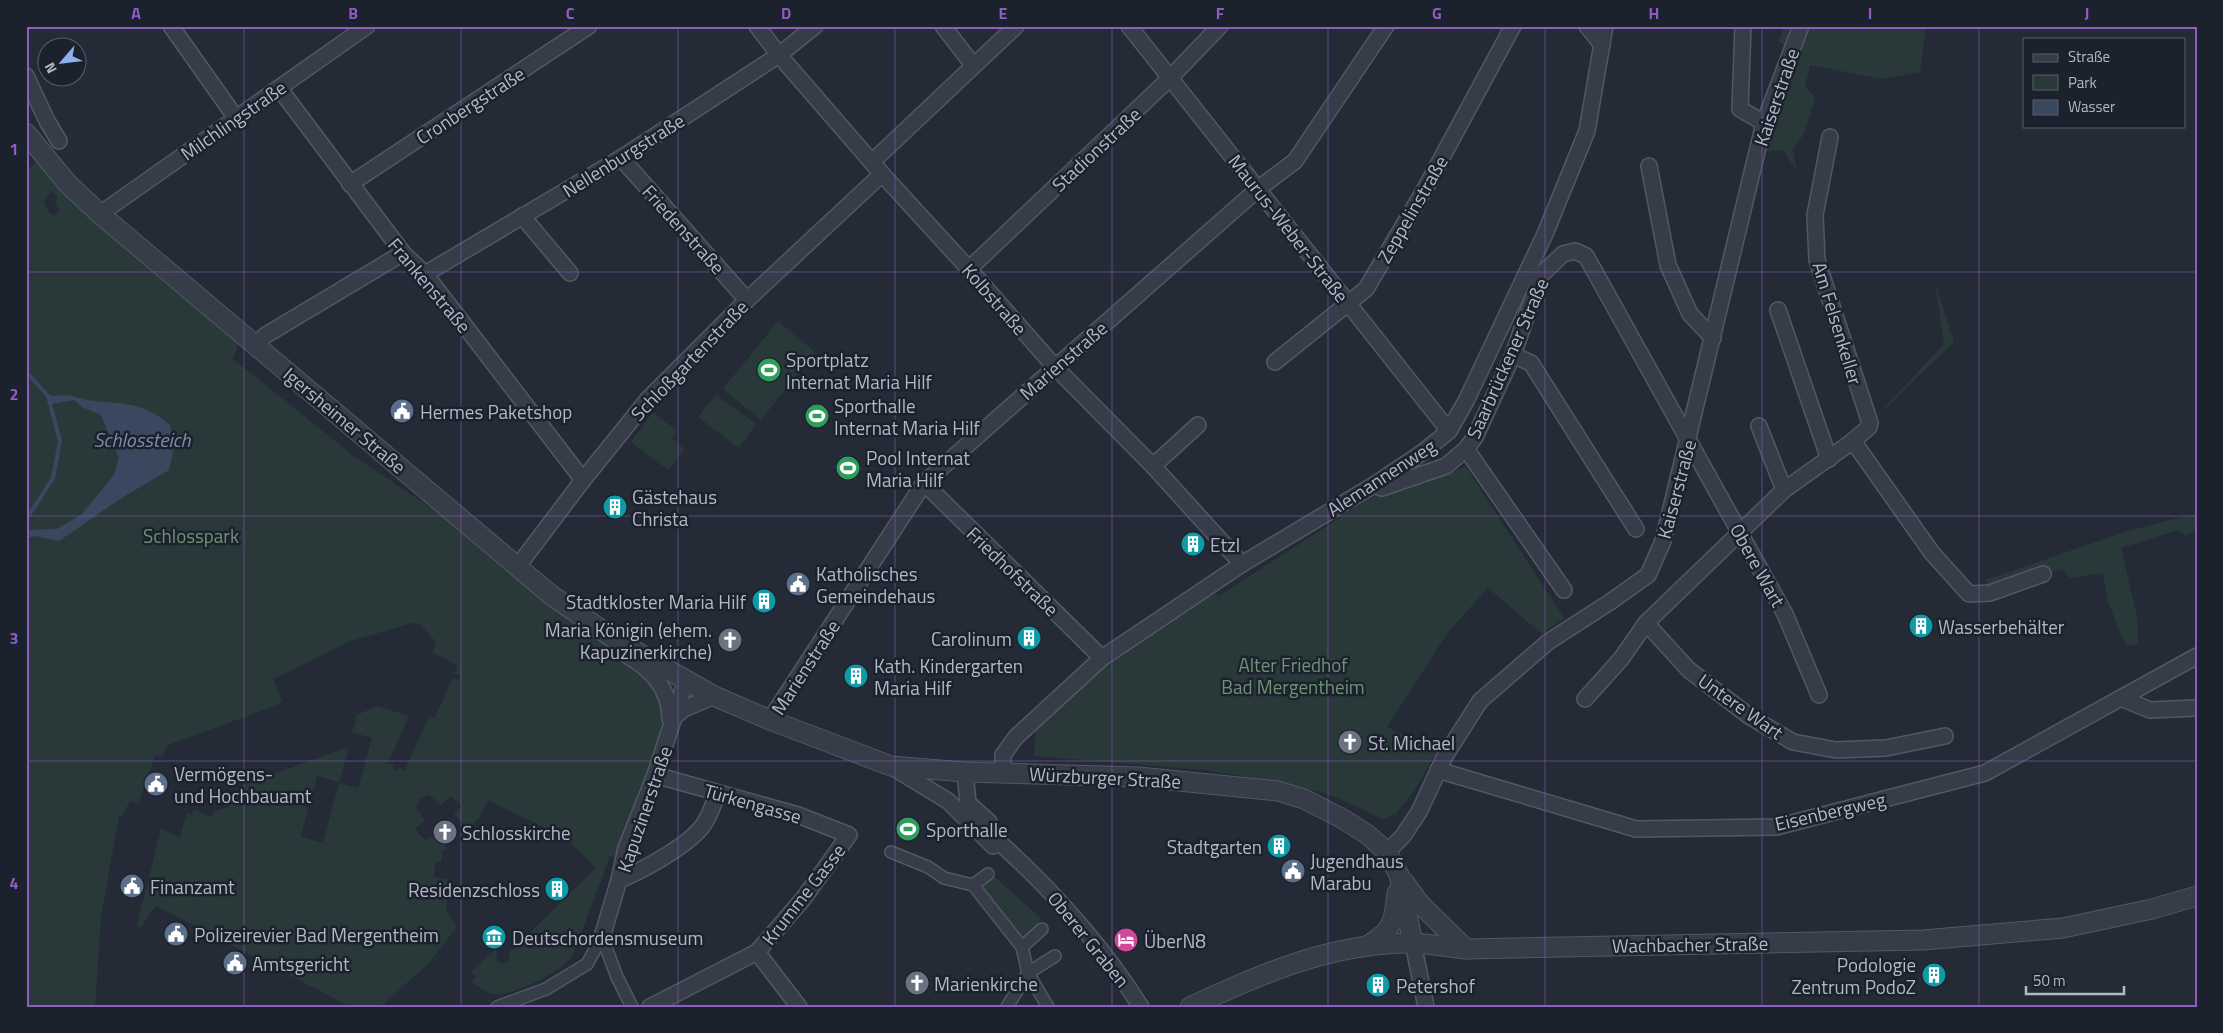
<svg xmlns="http://www.w3.org/2000/svg" width="2223" height="1033" font-family="'Titillium Web',sans-serif">
<style>
.green{fill:#29393a;fill-rule:evenodd}
.water{fill:#3a485f}
.lines{fill:none;stroke-linecap:round;stroke-linejoin:round}
.stream{stroke:#3a485f;stroke-width:4}
.pedestrian-casing{stroke:#525863;stroke-width:14}
.minor-casing{stroke:#525863;stroke-width:18}
.tertiary-casing{stroke:#525863;stroke-width:21}
.pedestrian{stroke:#373d48;stroke-width:11}
.minor{stroke:#373d48;stroke-width:15}
.tertiary{stroke:#373d48;stroke-width:19}
.grid{fill:none;stroke:#8e5dc1;stroke-width:1;stroke-opacity:0.55}
.labels{text-anchor:middle;dominant-baseline:central;stroke-width:5;stroke-linejoin:round;paint-order:stroke}
.street-label{font-size:19px;fill:#b2b8c4;stroke:#1c222d}
.poi-label{font-size:19px;fill:#b2b8c4;stroke:#1c222d;text-anchor:start}
.park-label{font-size:19px;fill:#6c9376;stroke:#1c222d}
.water-label{font-size:20px;font-style:italic;fill:#7c8eaa;stroke:#1c222d}
.neatline{fill:none;stroke:#8e5dc1;stroke-width:2}
.grid-label{font-size:16px;text-anchor:middle;font-weight:bold;fill:#8e5dc1}
</style>
<rect width="100%" height="100%" fill="#242b37"/>
<g class="green">
<polygon points="1784,26 1926,26 1920,72 1882,79 1810,65 1805,87 1815,97 1804,134 1793,148 1796,170 1783,150 1756,152 1791,52 1779,41"/>
<path d="M26 133 242 333 233 359 355 457 514 563 633 659 662 695 663 727 620 859 610 856 573 955C562 972 514 996 493 994 486 993 478 985 472 982L476 976 470 972 496 949 497 961 502 964 507 962 510 958 509 953 596 868 567 839 488 800 479 818 468 829 454 814 462 806 451 796 441 805 429 795 420 798 416 808 425 820 415 829 425 840 435 836 448 849 443 851 441 862H435L434 877 450 880 446 909 457 927 430 962 380 1007H351L156 906 140 928 137 926 161 829 180 837 187 813 192 815 193 809 212 817 214 811 229 807 247 783 349 747 339 782 317 776 312 794H308L305 806 308 807 301 837 323 843 339 783 358 788 372 738 352 732 357 715 377 706 409 716 388 763 394 765 392 768 398 771 399 768 405 770 429 716 434 719 453 678 459 680 460 676 454 673 458 666 432 652 436 642 420 624 412 623 351 641 273 679 282 701 277 705 168 745 162 757 155 755 139 804 130 801 122 816H119L101 916 95 1007H26V171L36 162 26 150ZM52 191 57 196 56 204 60 211 54 216 49 212 44 202Z"/>
<polygon points="1935,283 1954,342 1870,423 1944,344"/>
<polygon points="778,321 815,352 761,420 723,389"/>
<polygon points="716,395 756,424 739,448 698,417"/>
<polygon points="653,412 677,431 672,438 685,449 668,470 631,442"/>
<polygon points="1465,466 1564,618 1542,634 1488,588 1448,632 1387,727 1437,751 1415,790 1396,814 1382,819 1338,798 1321,792 1267,780 1205,770 1034,756 1036,727 1123,650 1213,593 1219,596 1375,495 1448,474"/>
<polygon points="2197,513 2197,530 2185,535 2178,530 2121,548 2137,617 2138,644 2126,646 2108,602 2103,573 2070,578 2062,569 1990,593 1985,580 2125,532"/>
<polygon points="991,874 1041,918 1026,939 977,887"/>
</g>
<g class="water">
<path d="M48 396C56 396 64 395 72 396 77 397 82 399 87 400 123 405 141 400 170 425L173 452 169 470 123 497 59 541 35 536 26 538V530L57 529 82 514 114 475 119 458 101 415 82 407 74 400 51 404Z"/>
<polygon points="841,456 862,469 855,480 834,467"/>
</g>
<g class="lines">
<polyline class="stream" points="26,372 48,396 60,441 53,478 26,520"/>
<defs>
<g id="pedestrian">
<polyline points="891,852 928,867 944,878 973,885 1022,947 1028,973 1048,1007"/>
<polyline points="973,885 988,874"/>
<polyline points="602,937 617,977 632,1007"/>
<polyline points="1022,947 1042,929"/>
<polyline points="497,1007 546,989 587,964 602,937"/>
<polyline points="1007,1007 1028,973 1055,956"/>
</g>
<g id="minor">
<polyline points="171,26 236,118"/>
<polyline points="757,26 779,55 882,174 969,269 1055,367 1153,466 1242,564"/>
<polyline points="943,26 973,65"/>
<polyline points="1129,26 1449,431"/>
<polyline points="1587,26 1602,45"/>
<polyline points="1743,26 1740,109 1764,123"/>
<polyline points="26,76 47,121 59,141"/>
<polyline points="279,88 403,253 425,274 583,480"/>
<polyline points="621,158 747,300"/>
<polyline points="872,162 1016,26"/>
<polyline points="1649,166 1668,265 1690,314 1713,338"/>
<polyline points="350,184 589,26"/>
<polyline points="100,214 367,26"/>
<polyline points="522,216 570,273"/>
<polyline points="969,269 1170,78 1220,26"/>
<polyline points="425,274 621,158 779,55 815,26"/>
<polyline points="1778,310 1829,459"/>
<polyline points="255,345 266,335 403,253"/>
<polyline points="1513,355 1531,363 1636,529"/>
<polyline points="1275,362 1366,289 1426,187 1513,26"/>
<polyline points="1759,426 1784,490"/>
<polyline points="1853,441 1932,553 1969,594 1990,593 2043,574"/>
<polyline points="1466,449 1564,590"/>
<polyline points="1153,466 1198,425"/>
<polyline points="924,483 1102,658"/>
<polyline points="1374,485 1382,488 1446,466 1466,449 1475,437 1513,355 1541,275 1563,254 1575,251 1586,256 1785,614 1819,695"/>
<polyline points="518,566 583,480 649,398 747,300 882,174"/>
<polyline points="1646,623 1689,670 1749,716 1793,742 1836,750 1886,748 1945,736"/>
<path d="M625 654C651 669 670 688 670 719"/>
<polyline points="2121,698 2150,710 2197,708"/>
<polyline points="1585,699 1621,659 1646,623 1784,490 1853,441 1869,427 1870,423 1817,260 1815,215 1830,137"/>
<polyline points="674,717 684,709 714,696"/>
<polyline points="770,720 924,483 1258,189 1295,161 1386,26"/>
<polyline points="894,768 948,801 993,846"/>
<polyline points="1438,770 1636,829 1776,827 1985,773 2197,656"/>
<path d="M965 772 968 803 989 822 992 844 1000 843C1054 892 1102 945 1141 1007"/>
<polyline points="1003,773 1003,755 1016,737 1102,658 1242,564 1374,485 1423,452 1449,431 1466,401 1545,234 1587,131 1605,26"/>
<polyline points="1387,852 1403,836 1419,812 1445,756 1480,701 1548,642 1610,602 1648,575 1663,541 1764,123 1801,26"/>
<path d="M619 880C642 871 685 847 701 828 709 819 713 804 718 793"/>
<polyline points="602,937 619,880 626,848 655,775 686,681"/>
<polyline points="1413,943 1426,1007"/>
<polyline points="757,952 799,1007"/>
<polyline points="650,1007 757,952 803,899 849,835 798,815 655,775"/>
</g>
<g id="tertiary">
<polyline points="26,133 68,184 100,214 551,595 619,642 714,696 770,720 891,766 965,772 1139,777 1278,791 1304,799 1343,819 1368,835 1387,852 1399,875 1413,943"/>
<polyline points="1404,882 1420,904 1466,949"/>
<path d="M1367 946C1393 930 1394 923 1397 893"/>
<path d="M1190 1007C1260 974 1334 942 1413 943 1431 944 1449 947 1466 949L1923 940 2063 928 2152 909 2197 896"/>
</g>
</defs>
<use href="#pedestrian" class="pedestrian-casing"/>
<use href="#minor" class="minor-casing"/>
<use href="#tertiary" class="tertiary-casing"/>
<use href="#pedestrian" class="pedestrian"/>
<use href="#minor" class="minor"/>
<use href="#tertiary" class="tertiary"/>
</g>
<path class="grid" d="M244 26V1007M461 26V1007M678 26V1007M895 26V1007M1112 26V1007M1328 26V1007M1545 26V1007M1762 26V1007M1979 26V1007M26 272H2197M26 516H2197M26 761H2197"/>
<defs>
<symbol id="stadium-disc" viewBox="-11 -11 22 22"><circle r="9.5" fill="#2e9e5b" stroke="#1c222d"/><path d="M0-5a6.5 5 0 1 0 0 10a6.5 5 0 1 0 0-10ZM-3.5-1.8h7v3.6h-7Z" fill="#fff"/></symbol>
<symbol id="civic-disc" viewBox="-11 -11 22 22"><circle r="9.5" fill="#5c6f8a" stroke="#1c222d"/><path d="M-.6-6.5H3V-4.5H.6V-3L4-1V1h2V6H-6V1h2V-1L-.6-3ZM-1.2 2.5V6h2.4V2.5Z" fill="#fff"/></symbol>
<symbol id="building-disc" viewBox="-11 -11 22 22"><circle r="9.5" fill="#0f9aa8" stroke="#1c222d"/><path d="M-4-6H4V6H1V3H-1V6H-4ZM-2.5-4.3h1.7v1.8h-1.7ZM.8-4.3h1.7v1.8H.8ZM-2.5-1h1.7V.8h-1.7ZM.8-1h1.7V.8H.8Z" fill="#fff"/></symbol>
<symbol id="church-disc" viewBox="-11 -11 22 22"><circle r="9.5" fill="#6b7280" stroke="#1c222d"/><path d="M-1.2-6h2.4v3.5h3.3v2.4h-3.3V6h-2.4V-.1h-3.3v-2.4h3.3Z" fill="#fff"/></symbol>
<symbol id="museum-disc" viewBox="-11 -11 22 22"><circle r="9.5" fill="#0f9aa8" stroke="#1c222d"/><path d="M0-6L6-3V-2H-6V-3ZM-5-1h2V3h-2ZM-1-1h2V3h-2ZM3-1h2V3H3ZM-6 4H6V6H-6Z" fill="#fff"/></symbol>
<symbol id="hotel-disc" viewBox="-11 -11 22 22"><circle r="9.5" fill="#d1479c" stroke="#1c222d"/><path d="M-6-4.5h1.5V1H6V5H4.5V3h-9V5H-6ZM-4 0a1.8 1.8 0 1 1 3.6 0ZM.5 0V-2.5h3Q6-2.5 6 0Z" fill="#fff"/></symbol>
</defs>
<g fill-rule="evenodd">
<use href="#stadium-disc" x="755" y="356" width="28" height="28"/>
<use href="#civic-disc" x="388" y="397" width="28" height="28"/>
<use href="#stadium-disc" x="803" y="402" width="28" height="28"/>
<use href="#stadium-disc" x="834" y="454" width="28" height="28"/>
<use href="#building-disc" x="601" y="493" width="28" height="28"/>
<use href="#building-disc" x="1179" y="530" width="28" height="28"/>
<use href="#civic-disc" x="784" y="570" width="28" height="28"/>
<use href="#building-disc" x="750" y="587" width="28" height="28"/>
<use href="#building-disc" x="1907" y="612" width="28" height="28"/>
<use href="#building-disc" x="1015" y="624" width="28" height="28"/>
<use href="#church-disc" x="716" y="626" width="28" height="28"/>
<use href="#building-disc" x="842" y="662" width="28" height="28"/>
<use href="#church-disc" x="1336" y="728" width="28" height="28"/>
<use href="#civic-disc" x="142" y="770" width="28" height="28"/>
<use href="#stadium-disc" x="894" y="815" width="28" height="28"/>
<use href="#church-disc" x="431" y="818" width="28" height="28"/>
<use href="#building-disc" x="1265" y="832" width="28" height="28"/>
<use href="#civic-disc" x="1279" y="857" width="28" height="28"/>
<use href="#civic-disc" x="118" y="872" width="28" height="28"/>
<use href="#building-disc" x="543" y="875" width="28" height="28"/>
<use href="#civic-disc" x="162" y="920" width="28" height="28"/>
<use href="#museum-disc" x="480" y="923" width="28" height="28"/>
<use href="#hotel-disc" x="1112" y="926" width="28" height="28"/>
<use href="#civic-disc" x="221" y="949" width="28" height="28"/>
<use href="#building-disc" x="1920" y="961" width="28" height="28"/>
<use href="#church-disc" x="903" y="969" width="28" height="28"/>
<use href="#building-disc" x="1364" y="971" width="28" height="28"/>
</g>
<g class="labels">
<g class="street-label">
<text transform="translate(1776 97) rotate(-71)">Kaiserstraße</text>
<text transform="translate(470 105) rotate(-33)">Cronbergstraße</text>
<text transform="translate(233 120) rotate(-35)">Milchlingstraße</text>
<text transform="translate(1096 149) rotate(-43)">Stadionstraße</text>
<text transform="translate(623 155) rotate(-32)">Nellenburgstraße</text>
<text transform="translate(1412 209) rotate(-60)">Zeppelinstraße</text>
<text transform="translate(1289 228) rotate(52)">Maurus-Weber-Straße</text>
<text transform="translate(684 229) rotate(48)">Friedenstraße</text>
<text transform="translate(430 285) rotate(50)">Frankenstraße</text>
<text transform="translate(995 299) rotate(49)">Kolbstraße</text>
<text transform="translate(1838 323) rotate(73)">Am Felsenkeller</text>
<text transform="translate(1507 358) rotate(-66)">Saarbrückener Straße</text>
<text transform="translate(689 360) rotate(-46)">Schloßgartenstraße</text>
<text transform="translate(1063 360) rotate(-41)">Marienstraße</text>
<text transform="translate(345 420) rotate(40)">Igersheimer Straße</text>
<text transform="translate(1381 477) rotate(-33)">Alemannenweg</text>
<text transform="translate(1676 489) rotate(-75)">Kaiserstraße</text>
<text transform="translate(1758 565) rotate(61)">Obere Wart</text>
<text transform="translate(1013 571) rotate(44)">Friedhofstraße</text>
<text transform="translate(805 667) rotate(-57)">Marienstraße</text>
<text transform="translate(1741 706) rotate(35)">Untere Wart</text>
<text transform="translate(1105 777) rotate(3)">Würzburger Straße</text>
<text transform="translate(753 803) rotate(16)">Türkengasse</text>
<text transform="translate(644 809) rotate(-71)">Kapuzinerstraße</text>
<text transform="translate(1830 811) rotate(-13)">Eisenbergweg</text>
<text transform="translate(803 894) rotate(-52)">Krumme Gasse</text>
<text transform="translate(1089 939) rotate(51)">Oberer Graben</text>
<text transform="translate(1690 944) rotate(-1)">Wachbacher Straße</text>
</g>
<g class="poi-label">
<text x="786" y="359">Sportplatz<tspan x="786" dy="22">Internat Maria Hilf</tspan></text>
<text x="834" y="405">Sporthalle<tspan x="834" dy="22">Internat Maria Hilf</tspan></text>
<text x="420" y="411">Hermes Paketshop</text>
<text x="866" y="457">Pool Internat<tspan x="866" dy="22">Maria Hilf</tspan></text>
<text x="632" y="496">Gästehaus<tspan x="632" dy="22">Christa</tspan></text>
<text x="1210" y="544">Etzl</text>
<text x="816" y="573">Katholisches<tspan x="816" dy="22">Gemeindehaus</tspan></text>
<text x="746" y="601" text-anchor="end">Stadtkloster Maria Hilf</text>
<text x="1938" y="626">Wasserbehälter</text>
<text x="712" y="629" text-anchor="end">Maria Königin (ehem.<tspan x="712" dy="22">Kapuzinerkirche)</tspan></text>
<text x="1012" y="638" text-anchor="end">Carolinum</text>
<text x="874" y="665">Kath. Kindergarten<tspan x="874" dy="22">Maria Hilf</tspan></text>
<text x="1368" y="742">St. Michael</text>
<text x="174" y="773">Vermögens-<tspan x="174" dy="22">und Hochbauamt</tspan></text>
<text x="926" y="829">Sporthalle</text>
<text x="462" y="832">Schlosskirche</text>
<text x="1262" y="846" text-anchor="end">Stadtgarten</text>
<text x="1310" y="860">Jugendhaus<tspan x="1310" dy="22">Marabu</tspan></text>
<text x="150" y="886">Finanzamt</text>
<text x="540" y="889" text-anchor="end">Residenzschloss</text>
<text x="194" y="934">Polizeirevier Bad Mergentheim</text>
<text x="512" y="937">Deutschordensmuseum</text>
<text x="1144" y="940">ÜberN8</text>
<text x="252" y="963">Amtsgericht</text>
<text x="1916" y="964" text-anchor="end">Podologie<tspan x="1916" dy="22">Zentrum PodoZ</tspan></text>
<text x="934" y="983">Marienkirche</text>
<text x="1396" y="985">Petershof</text>
</g>
<g class="park-label">
<text x="191" y="535">Schlosspark</text>
<text x="1293" y="664">Alter Friedhof<tspan x="1293" dy="22">Bad Mergentheim</tspan></text>
</g>
<g class="water-label">
<text x="142" y="439">Schlossteich</text>
</g>
</g>
<rect width="2223" height="1033" fill="none" stroke="#1c222d" stroke-width="55"/>
<rect x="2023" y="38" width="162" height="90" fill="#1c222d" stroke="#585e69"/>
<rect x="2033" y="54" width="25" height="8" fill="#373d48" stroke="#585e69"/>
<text x="2068" y="62" font-size="15" fill="#b2b8c4">Straße</text>
<rect x="2033" y="75" width="25" height="15" fill="#29393a" stroke="#585e69"/>
<text x="2068" y="88" font-size="15" fill="#b2b8c4">Park</text>
<rect x="2033" y="100" width="25" height="15" fill="#3a485f" stroke="#585e69"/>
<text x="2068" y="112" font-size="15" fill="#b2b8c4">Wasser</text>
<g transform="translate(62 62) rotate(242)"><circle r="24" fill="#1c222d" stroke="#585e69"/>
<path d="M0-4L9 19L0 12L-9 19Z" fill="#8eaeed"/>
<text y="-8" font-size="14" font-weight="bold" text-anchor="middle" fill="#b2b8c4">N</text>
</g>
<path d="M2026 986v8h98v-8" fill="none" stroke="#b2b8c4" stroke-width="2.5"/>
<text x="2033" y="986" font-size="15" fill="#b2b8c4" stroke="#1c222d" stroke-width="4" paint-order="stroke">50 m</text>
<rect x="28" y="28" width="2168" height="978" class="neatline"/>
<g class="grid-label">
<text x="136" y="19">A</text>
<text x="353" y="19">B</text>
<text x="570" y="19">C</text>
<text x="786" y="19">D</text>
<text x="1003" y="19">E</text>
<text x="1220" y="19">F</text>
<text x="1437" y="19">G</text>
<text x="1654" y="19">H</text>
<text x="1870" y="19">I</text>
<text x="2087" y="19">J</text>
<text x="14" y="155">1</text>
<text x="14" y="400">2</text>
<text x="14" y="644">3</text>
<text x="14" y="889">4</text>
</g>
</svg>
